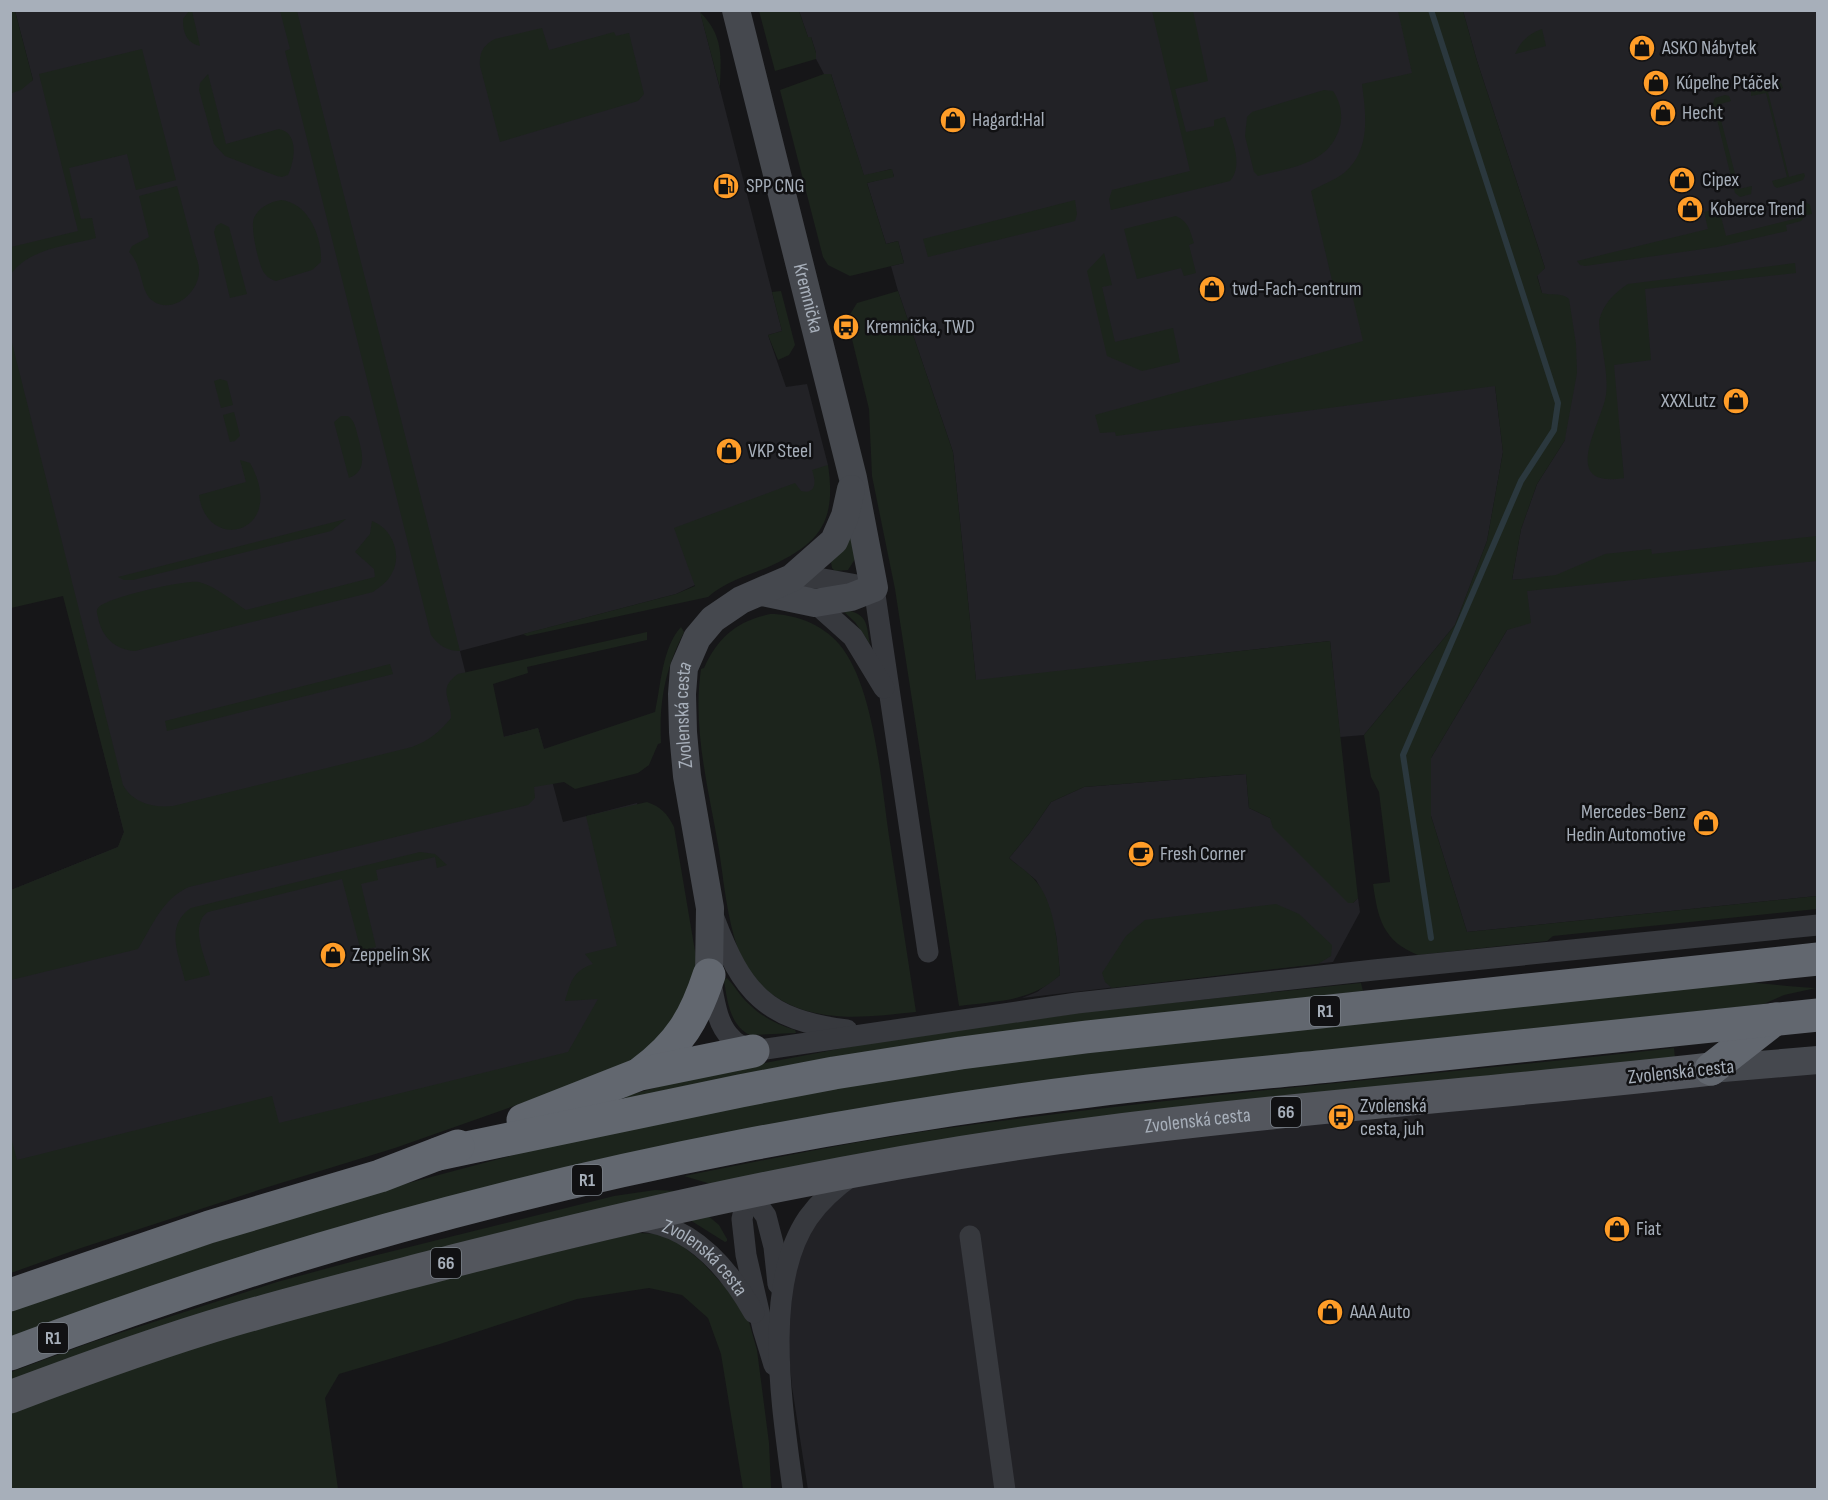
<svg xmlns="http://www.w3.org/2000/svg" width="1828" height="1500" font-family="'Sofia Sans Condensed',sans-serif">
<style>
.built{fill:#222226}
.green{fill:#1c241c}
.lines{fill:none;stroke-linecap:round;stroke-linejoin:round}
.stream{stroke:#2b383e;stroke-width:6}
.street{stroke:#37393e;stroke-width:21}
.secondary{stroke:#45484e;stroke-width:28}
.primary{stroke:#53565d;stroke-width:33}
.highway{stroke:#62676f;stroke-width:33}
.labels{text-anchor:middle;dominant-baseline:central;stroke-width:5;stroke-linejoin:round;paint-order:stroke}
.shield{fill:#111113;stroke:#7a8088;stroke-width:1.5}
.shield-label{font-size:18px;font-weight:bold;fill:#a7afba}
.poi-label{font-size:20px;fill:#a7afba;stroke:#111113;text-anchor:start}
.street-label{font-size:20px;fill:#a7afba;stroke:#111113}
</style>
<rect width="100%" height="100%" fill="#161618"/>
<g class="built">
<polygon points="15,11 700,11 782,331 768,335 786,387 807,384 828,465 828,504 695,585 676,594 460,651 483,742 538,728 563,822 637,803 654,908 580,1053 11,1193 11,890 118,847 124,832 11,389 11,93 33,80"/>
<polygon points="799,11 1419,11 1495,386 1503,452 1487,541 1455,625 1364,735 1340,737 1330,641 976,681 953,452 898,291 891,266 904,263 898,241 886,244 867,183 894,176 891,169 864,176 831,74 824,74 816,59 816,53 811,37 808,37"/>
<polygon points="1463,11 1817,11 1817,896 1467,932 1431,816 1431,758 1507,630 1527,591 1527,579 1512,580 1521,529 1537,484 1565,440 1542,293 1537,275 1545,268 1477,61"/>
<polygon points="1246,774 1249,808 1270,818 1353,903 1358,898 1360,912 1333,962 1022,998 1037,992 1060,975 1056,935 1046,899 1036,880 1009,858 1029,834 1051,802 1084,787"/>
<polygon points="1817,1062 1817,1489 808,1490 792,1387 786,1323 791,1270 806,1234 849,1186 979,1162"/>
</g>
<g class="green">
<polygon points="10,11 15,11 33,80 21,90 12,93"/>
<path d="M189 11H192L200 46C186 43 183 32 183 19Z"/>
<path d="M280 11H297L460 651C447 651 438 645 431 635L285 51 290 49Z"/>
<polygon points="759,11 799,11 808,37 811,37 816,53 816,59 775,71"/>
<path d="M1152 11H1193L1208 81 1175 89 1186 132 1214 126V120L1225 117C1230 136 1245 164 1230 181L1111 210 1109 199 1112 190 1190 171Z"/>
<path d="M1398 11H1463L1477 61 1545 268 1537 276 1542 293C1551 296 1561 292 1569 299L1576 344 1577 373 1566 433 1565 440 1537 484 1521 529 1512 580 1556 575 1605 554 1651 549 1652 554 1817 536V561L1527 591 1531 623 1507 630 1431 758V816L1467 932 1817 896V909L1553 936 1547 941 1418 955C1383 941 1378 919 1373 884L1390 882 1379 792 1371 777 1364 735 1455 625 1487 541 1503 452 1495 386 1116 436 1115 432 1100 433 1095 415 1363 341 1351 290 1335 293 1311 191C1321 185 1335 180 1344 173 1371 150 1366 115 1362 84L1412 73Z"/>
<path d="M700 12C724 36 721 57 720 88Z"/>
<path d="M542 28 549 50 614 32 616 36 629 33 644 94 638 101 500 142 480 66C479 53 483 45 495 39Z"/>
<path d="M1542 29 1546 46 1515 54C1521 41 1528 34 1542 29Z"/>
<path d="M142 49 176 180 136 190 127 154 69 168 81 219 92 218 96 238C67 246 30 248 11 274V247L78 231 39 74Z"/>
<path d="M208 74 226 144 279 129C299 133 295 160 288 175L282 177 277 176 225 156 214 144 199 90 200 83Z"/>
<polygon points="824,74 831,74 864,175 892,169 894,177 867,183 886,244 898,241 904,263 850,276 828,265 823,257 780,90"/>
<polygon points="1777,82 1781,83 1783,88 1768,92 1789,177 1804,173 1805,176 1803,180 1777,188 1774,186 1772,181 1787,177 1766,93 1751,96 1751,91 1755,87"/>
<path d="M1324 90 1333 91C1340 101 1343 114 1340 126 1330 165 1291 167 1258 176L1254 172 1245 136 1247 117 1252 112Z"/>
<polygon points="1725,95 1729,96 1731,101 1717,105 1739,189 1752,186 1751,194 1740,197 1735,193 1713,103 1715,98"/>
<path d="M177 186C183 207 188 228 194 249 195 256 200 265 199 272 199 284 189 297 179 302 171 306 161 307 153 301 140 293 143 265 129 252L132 246 149 237 139 196Z"/>
<path d="M281 200C309 203 322 237 321 262L312 270 276 281C270 279 265 276 262 269 258 260 250 227 254 218 259 207 270 202 281 200Z"/>
<polygon points="1075,200 1077,214 1075,221 928,257 923,239"/>
<polygon points="1804,201 1810,205 1812,214 1806,215 1801,221 1786,225 1787,231 1717,247 1585,266 1580,265 1577,261 1708,229 1704,212 1719,209 1726,236 1802,217 1799,202"/>
<path d="M1176 216C1189 222 1190 231 1194 243L1189 245 1196 273 1184 276 1181 268 1137 279 1124 229Z"/>
<polygon points="221,223 229,227 247,294 230,298 214,232 216,226"/>
<polygon points="1104,253 1112,285 1102,287 1115,342 1173,328 1180,362 1142,371 1107,356 1087,271"/>
<path d="M1795 263 1796 273 1645 289 1651 360 1614 365 1624 478C1558 489 1601 425 1606 395 1609 371 1600 345 1599 321 1603 304 1614 293 1628 284Z"/>
<polygon points="781,291 795,345 789,355 778,360 768,335 782,331 772,292"/>
<path d="M898 291 953 452 976 680 1330 641 1358 898 1353 903H1348L1273 828 1270 818 1249 808 1246 774 1084 787 1051 802 1029 834 1009 858C1017 865 1027 871 1034 879 1055 901 1058 946 1060 975 1031 1002 996 1001 959 1006L895 589 872 476 869 409 851 335 849 316 857 303Z"/>
<path d="M11 339 123 785C133 803 153 808 173 806L412 747C428 741 440 732 451 718 451 698 437 689 458 674L647 632V640L527 667 528 673 493 684 504 737 538 728 544 749 655 712C661 685 662 648 681 627L684 632C665 670 659 701 661 743L658 744 649 765 638 773 575 789 564 782 534 787 535 798 528 805 189 887C163 898 152 926 138 949L11 980V890L118 847 124 832 63 596 11 608Z"/>
<polygon points="220,379 227,381 233,405 221,408 214,381"/>
<polygon points="234,412 240,436 235,441 230,442 223,415"/>
<path d="M341 416H348C355 421 356 429 358 437 362 452 368 471 349 478L334 422Z"/>
<path d="M240 460 250 463C289 533 207 555 199 495L246 482Z"/>
<path d="M828 465C837 524 818 545 766 568 744 577 727 581 708 597L527 636 523 634 676 594 695 586 674 528 795 483 801 491C817 495 816 481 812 470Z"/>
<polygon points="346,519 331,531 133,580 124,580 118,577"/>
<path d="M372 521C393 529 403 556 391 575 387 582 380 587 373 592L135 651C115 650 101 636 98 617 97 613 96 611 98 608 104 598 187 579 199 582 217 587 231 600 246 610L375 577 374 569 355 552 370 534Z"/>
<polygon points="851,536 855,559 848,570 835,571 832,568 831,562"/>
<path d="M848 610C869 616 866 625 870 644L855 622 843 611Z"/>
<path d="M770 614C795 614 822 624 839 644 874 685 881 782 889 836 898 895 907 953 916 1012 866 1017 814 1025 770 993 756 982 744 965 738 949 727 918 724 883 719 850 709 791 692 729 701 669L704 668C718 637 737 621 770 614Z"/>
<polygon points="390,664 393,674 167,731 165,721"/>
<path d="M647 802C661 807 667 813 674 827L696 957 695 985 684 1011 641 1058 579 1083 395 1148 268 1187 78 1249 11 1273 10 1134 17 1160 272 1096 279 1123 568 1052 598 999 565 1001C571 981 573 971 593 964L585 954 617 946 586 816Z"/>
<path d="M420 852 435 854 447 865 437 868 435 857 376 870 378 880 361 884 376 947 361 951 342 879 208 912C189 925 205 957 210 975L185 981C179 955 164 926 191 908Z"/>
<polygon points="1276,904 1299,914 1332,945 1331,956 1318,964 1112,988 1105,982 1102,973 1126,936 1145,920"/>
<path d="M727 978C733 984 737 991 742 997 757 1014 774 1024 795 1030L796 1033 750 1035C730 1026 727 1000 724 980Z"/>
<path d="M1731 982C1759 982 1787 987 1816 988L1784 995 1764 1004 948 1094 11 1338V1310L326 1205 559 1143 711 1110 943 1069Z"/>
<polygon points="1361,983 1363,991 1095,1021 624,1099 626,1096 701,1075 891,1039 1094,1011"/>
<path d="M1674 1048 1675 1058 711 1184 684 1176C774 1158 865 1139 956 1127 1194 1094 1434 1075 1674 1048Z"/>
<polygon points="655,1190 678,1191 11,1383 11,1372 92,1342 277,1282 369,1257 614,1196"/>
<polygon points="707,1215 719,1225 727,1239 727,1241 725,1242 690,1220"/>
<polygon points="637,1233 662,1234 679,1243 702,1262 726,1288 749,1322 757,1350 769,1443 771,1489 743,1489 721,1354 708,1318 682,1295 649,1288 577,1299 440,1344 339,1374 325,1398 338,1489 11,1489 10,1410 163,1356 382,1293"/>
</g>
<g class="lines">
<polyline class="stream" points="1431,10 1558,403 1554,430 1521,481 1403,755 1431,938"/>
<g class="street">
<polyline points="792,578 818,578 874,588 928,952"/>
<polyline points="815,603 853,637 884,688"/>
<path d="M714 918C742 992 765 1020 847 1030"/>
<path d="M710 977C714 998 716 1024 732 1039 737 1045 746 1047 753 1051L1077 1003 1374 970 1818 925"/>
<polyline points="748,1191 742,1219 746,1255 763,1329 774,1365"/>
<polyline points="748,1191 766,1216 774,1247 778,1284"/>
<path id="s1" d="M639 1221C693 1225 729 1269 754 1313"/>
<polyline points="970,1236 1005,1490"/>
<path d="M793 1490C783 1412 761 1287 808 1218 820 1201 837 1186 854 1174"/>
</g>
<g class="secondary">
<path id="s2" d="M736 10 853 478 874 588 851 597 815 603 762 592"/>
<path id="s3" d="M709 975 710 908 687 776 683 732 682 694 684 668 697 638 713 619 741 600 792 578 834 541 845 516 851 489"/>
<polyline points="1711,1069 1818,1060"/>
</g>
<path class="primary" id="s4" d="M10 1397C84 1369 158 1342 233 1320 309 1298 385 1279 461 1259 673 1205 886 1159 1103 1132 1305 1106 1509 1092 1711 1069"/>
<g class="highway">
<polyline points="1711,1069 1775,1019"/>
<path d="M642 1072C679 1045 695 1018 709 975"/>
<polyline points="523,1120 640,1074 753,1051"/>
<polyline points="438,1154 740,1091 834,1073 961,1053 1086,1037 1818,959"/>
<polyline points="10,1295 209,1227 380,1176 458,1146"/>
<path d="M10 1354C247 1264 493 1194 741 1146 856 1124 973 1105 1089 1091 1169 1081 1249 1074 1329 1066 1492 1049 1655 1032 1818 1015"/>
</g>
</g>
<defs>
<symbol id="shop-disc" viewBox="-11 -11 22 22"><circle r="9.5" fill="#ff9d28" stroke="#111113"/><path d="M-5-2.5h2.3a2.7 3.5 0 0 1 5.4 0H5L5.5 6h-11ZM-1.5-2.5h3a1.5 2.3 0 0 0-3 0Z" fill="#111"/></symbol>
<symbol id="fuel-disc" viewBox="-11 -11 22 22"><circle r="9.5" fill="#ff9d28" stroke="#111113"/><path d="M-5.5-6h7V0h2V4h1.3V-2.5L3-4.5l.8-.8L6-3V5H2.5V1h-1V6h-7ZM-4.2-4.7v3.2H.2V-4.7Z" fill="#111"/></symbol>
<symbol id="bus-disc" viewBox="-11 -11 22 22"><circle r="9.5" fill="#ff9d28" stroke="#111113"/><path d="M-5-6H5V4H4V6H2V4H-2V6H-4V4H-5ZM-3.5-4V0h7V-4ZM-3.5 1.2v1.5H-2V1.2ZM2 1.2v1.5H3.5V1.2Z" fill="#111"/></symbol>
<symbol id="cafe-disc" viewBox="-11 -11 22 22"><circle r="9.5" fill="#ff9d28" stroke="#111113"/><path d="M-5.5-4.5H6V0H3Q3 3.5 0 3.5H-2.5Q-5.5 3.5-5.5 0ZM3-3.2v2h1.7v-2ZM-6 4.5H4V6H-6Z" fill="#111"/></symbol>
</defs>
<g fill-rule="evenodd">
<use href="#shop-disc" x="1627" y="33" width="30" height="30"/>
<use href="#shop-disc" x="1641" y="68" width="30" height="30"/>
<use href="#shop-disc" x="1648" y="98" width="30" height="30"/>
<use href="#shop-disc" x="938" y="105" width="30" height="30"/>
<use href="#shop-disc" x="1667" y="165" width="30" height="30"/>
<use href="#fuel-disc" x="711" y="171" width="30" height="30"/>
<use href="#shop-disc" x="1675" y="194" width="30" height="30"/>
<use href="#shop-disc" x="1197" y="274" width="30" height="30"/>
<use href="#bus-disc" x="831" y="312" width="30" height="30"/>
<use href="#shop-disc" x="1721" y="386" width="30" height="30"/>
<use href="#shop-disc" x="714" y="436" width="30" height="30"/>
<use href="#shop-disc" x="1691" y="808" width="30" height="30"/>
<use href="#cafe-disc" x="1126" y="839" width="30" height="30"/>
<use href="#shop-disc" x="318" y="940" width="30" height="30"/>
<use href="#bus-disc" x="1326" y="1102" width="30" height="30"/>
<use href="#shop-disc" x="1602" y="1214" width="30" height="30"/>
<use href="#shop-disc" x="1315" y="1297" width="30" height="30"/>
</g>
<g class="labels">
<g class="shield">
<rect x="1310" y="996" width="30" height="30" rx="4.5"/>
<rect x="1271" y="1097" width="30" height="30" rx="4.5"/>
<rect x="572" y="1165" width="30" height="30" rx="4.5"/>
<rect x="431" y="1248" width="30" height="30" rx="4.5"/>
<rect x="38" y="1323" width="30" height="30" rx="4.5"/>
</g>
<g class="shield-label">
<text x="1325" y="1011">R1</text>
<text x="1286" y="1112">66</text>
<text x="587" y="1180">R1</text>
<text x="446" y="1263">66</text>
<text x="53" y="1338">R1</text>
</g>
<g class="poi-label">
<text x="1662" y="48">ASKO Nábytek</text>
<text x="1676" y="83">Kúpeľne Ptáček</text>
<text x="1682" y="113">Hecht</text>
<text x="972" y="120">Hagard:Hal</text>
<text x="1702" y="180">Cipex</text>
<text x="746" y="186">SPP CNG</text>
<text x="1710" y="209">Koberce Trend</text>
<text x="1232" y="289">twd-Fach-centrum</text>
<text x="866" y="327">Kremnička, TWD</text>
<text x="1716" y="401" text-anchor="end">XXXLutz</text>
<text x="748" y="451">VKP Steel</text>
<text x="1686" y="812" text-anchor="end">Mercedes-Benz<tspan x="1686" dy="23">Hedin Automotive</tspan></text>
<text x="1160" y="854">Fresh Corner</text>
<text x="352" y="955">Zeppelin SK</text>
<text x="1360" y="1106">Zvolenská<tspan x="1360" dy="23">cesta, juh</tspan></text>
<text x="1636" y="1229">Fiat</text>
<text x="1350" y="1312">AAA Auto</text>
</g>
<g class="street-label">
<text stroke="none"><textPath href="#s2" startOffset="297">Kremnička</textPath></text>
<text stroke="none"><textPath href="#s3" startOffset="262">Zvolenská cesta</textPath></text>
<text transform="translate(1681 1072) rotate(-6)">Zvolenská cesta</text>
<text stroke="none"><textPath href="#s4" startOffset="1222">Zvolenská cesta</textPath></text>
<text stroke="none"><textPath href="#s1" startOffset="78">Zvolenská cesta</textPath></text>
</g>
</g>
<rect width="1828" height="1500" fill="none" stroke="#a7afba" stroke-width="24"/>
</svg>
